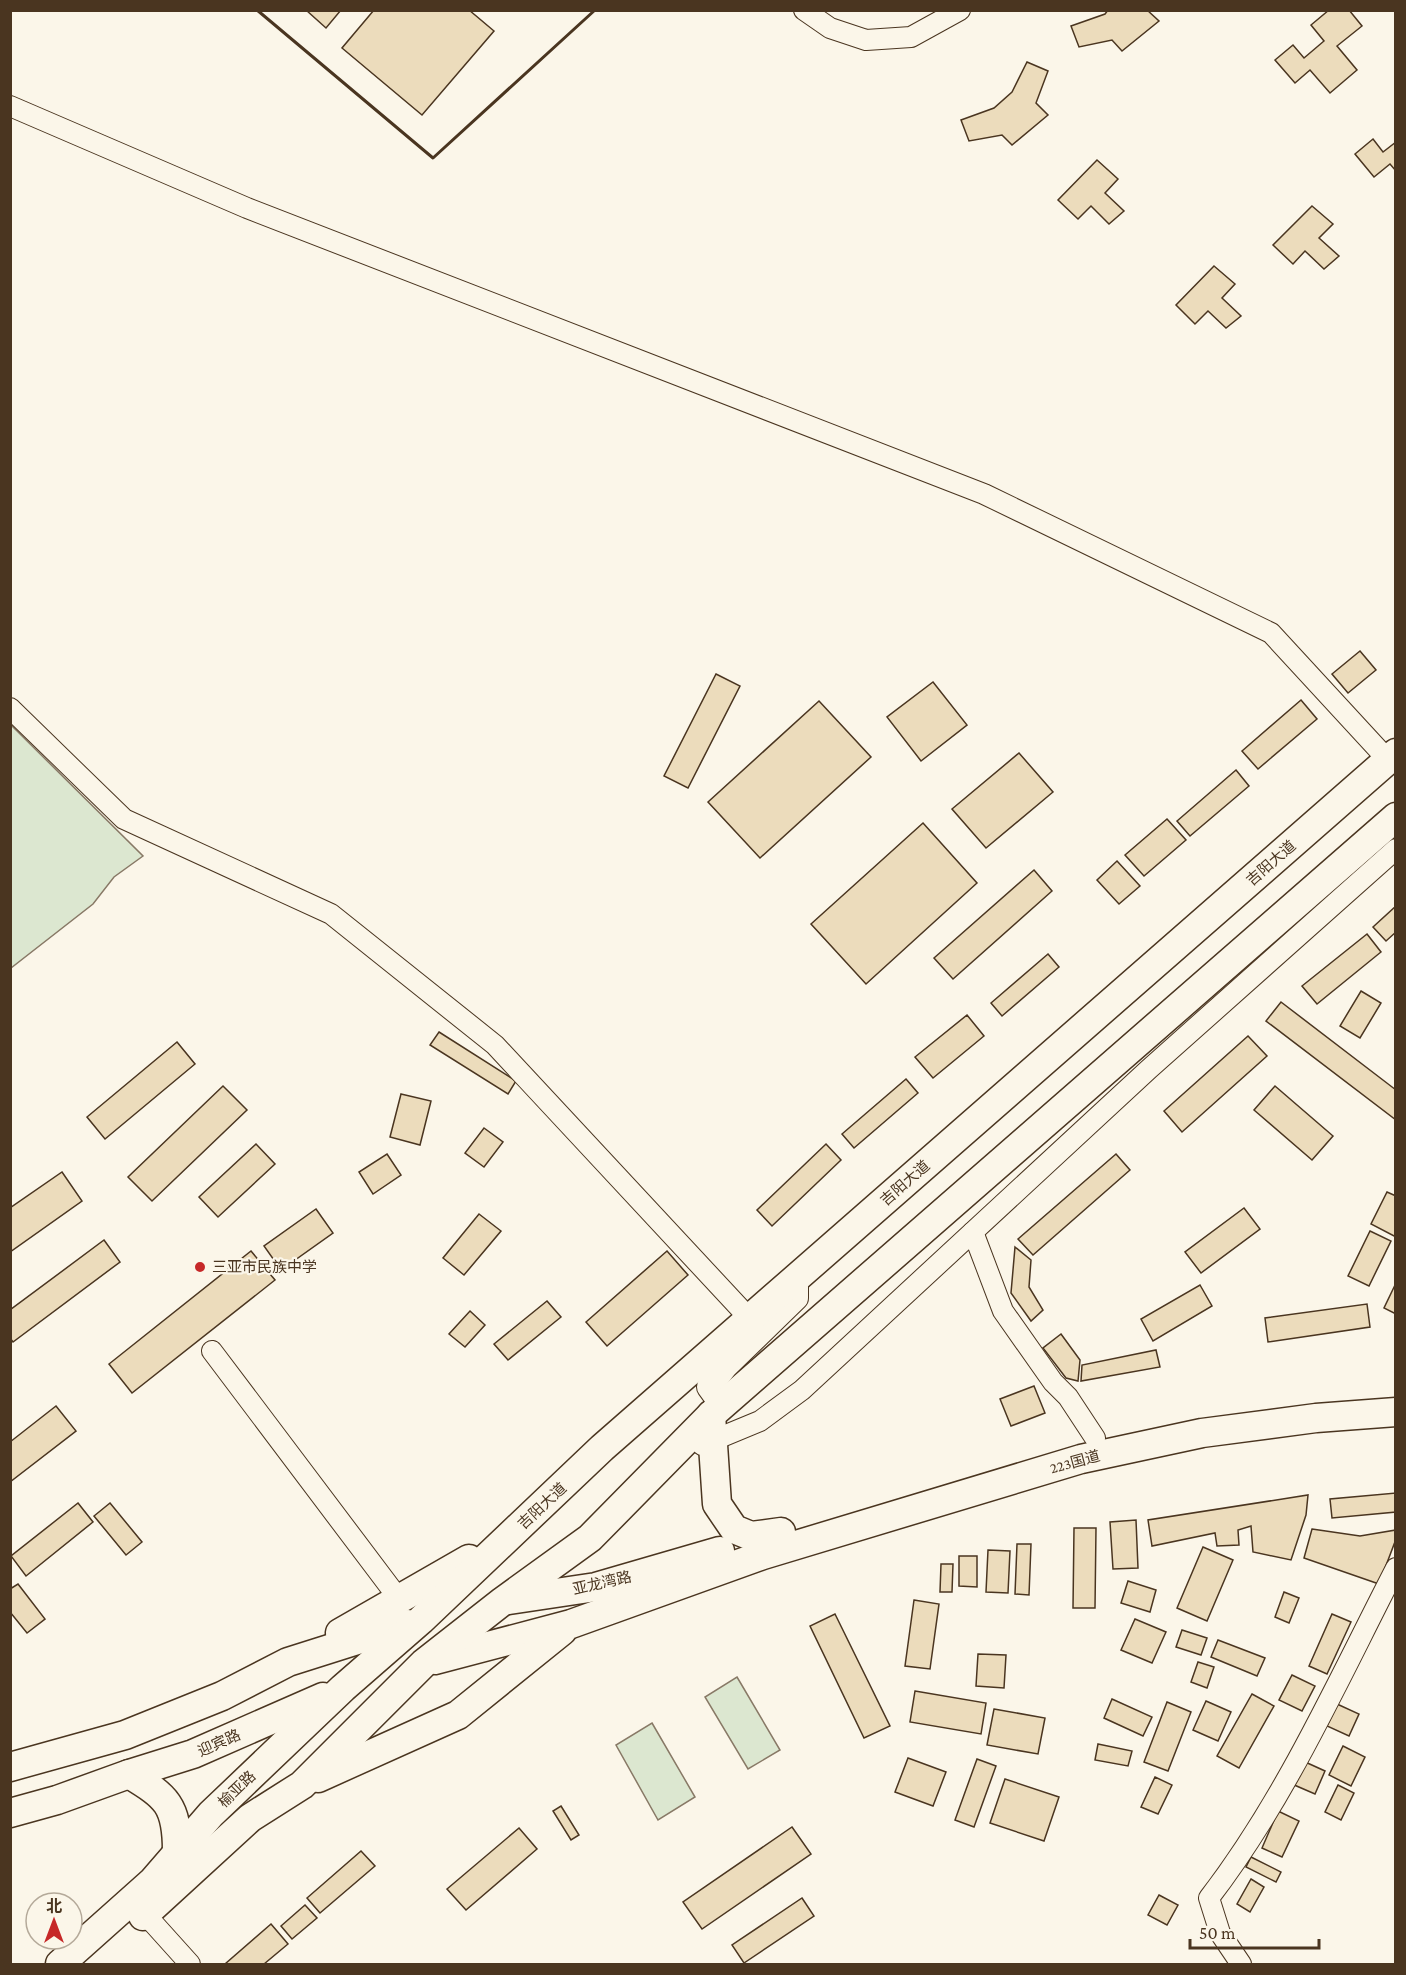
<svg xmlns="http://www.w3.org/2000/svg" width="1406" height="1975" font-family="'Crimson Pro','Noto Sans SC',serif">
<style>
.green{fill:#dce7d0;stroke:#887966;stroke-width:1.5}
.building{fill:#ecdcbc;stroke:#4a3520;stroke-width:1.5}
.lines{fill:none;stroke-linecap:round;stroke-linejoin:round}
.minor-casing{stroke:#4a3520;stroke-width:22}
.major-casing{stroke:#4a3520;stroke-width:26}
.highway-casing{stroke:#4a3520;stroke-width:31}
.minor{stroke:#fbf6e9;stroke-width:20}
.major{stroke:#fbf6e9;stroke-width:24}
.highway{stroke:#fbf6e9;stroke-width:28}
.wall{stroke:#4a3520;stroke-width:3}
.poi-dot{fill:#c62828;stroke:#fbf6e9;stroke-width:2}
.labels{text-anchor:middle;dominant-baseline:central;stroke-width:4.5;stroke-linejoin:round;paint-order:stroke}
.street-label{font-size:15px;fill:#4a3520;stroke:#fbf6e9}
.poi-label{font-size:15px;fill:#4a3520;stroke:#fbf6e9;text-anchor:start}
</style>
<rect width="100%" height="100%" fill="#fbf6e9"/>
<g class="green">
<polygon points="11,725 143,856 114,877 93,904 11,968"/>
<polygon points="737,1677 780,1750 748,1769 705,1697"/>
<polygon points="652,1723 695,1797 658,1820 616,1745"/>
</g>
<g class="building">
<polygon points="306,10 341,10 326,28"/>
<polygon points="374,10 469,10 494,31 422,115 342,48"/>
<polygon points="1108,10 1147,10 1159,21 1122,51 1112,40 1079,47 1071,26 1105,14"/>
<polygon points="1329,10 1349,10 1362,26 1337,46 1357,70 1330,93 1310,70 1295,83 1275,60 1293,45 1304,58 1324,41 1311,25"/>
<polygon points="1027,62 1048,71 1036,103 1048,115 1012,145 1002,135 969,141 961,120 994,108 1012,92"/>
<polygon points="1373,139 1383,152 1396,142 1396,171 1390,164 1374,177 1355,154"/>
<polygon points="1097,160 1118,179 1105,193 1124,211 1109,224 1091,206 1078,219 1058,200"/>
<polygon points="1312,206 1333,224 1319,238 1339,256 1324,269 1305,251 1293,264 1273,245"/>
<polygon points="1214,266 1235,284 1222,298 1241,316 1226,328 1208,311 1195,324 1176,305"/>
<polygon points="1360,651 1376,670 1348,693 1332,674"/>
<polygon points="716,674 740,686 688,788 664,776"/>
<polygon points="933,682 967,725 921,761 887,717"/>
<polygon points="1301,700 1317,719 1258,769 1242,751"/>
<polygon points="819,701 871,757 760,858 708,802"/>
<polygon points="1019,753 1053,792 986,848 952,809"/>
<polygon points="1236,770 1249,786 1190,836 1177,821"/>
<polygon points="1167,819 1186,840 1144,876 1125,855"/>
<polygon points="923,823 977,883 866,984 811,924"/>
<polygon points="1117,861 1140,886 1119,904 1097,880"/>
<polygon points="1034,870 1052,891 953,979 934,958"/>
<polygon points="1396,906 1396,932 1386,941 1373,927"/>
<polygon points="1367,934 1381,952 1317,1004 1302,986"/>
<polygon points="1048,954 1059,967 1002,1016 991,1003"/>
<polygon points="1361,991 1381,1003 1360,1038 1340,1026"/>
<polygon points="1281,1002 1396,1090 1396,1120 1266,1021"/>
<polygon points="967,1015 984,1036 933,1078 915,1057"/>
<polygon points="439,1032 516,1081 508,1094 430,1045"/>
<polygon points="1248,1036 1267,1056 1182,1132 1164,1111"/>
<polygon points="177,1042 195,1064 105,1139 87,1117"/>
<polygon points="906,1079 918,1093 854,1148 842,1134"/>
<polygon points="223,1086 247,1110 152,1201 128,1177"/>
<polygon points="1275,1086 1333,1136 1312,1160 1254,1110"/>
<polygon points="401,1094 431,1101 420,1145 390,1137"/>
<polygon points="484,1128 503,1142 484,1167 465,1153"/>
<polygon points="256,1144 275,1164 218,1217 199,1197"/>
<polygon points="826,1144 841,1160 772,1226 757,1210"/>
<polygon points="387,1154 401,1175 373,1194 359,1172"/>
<polygon points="1116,1154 1130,1170 1033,1255 1018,1239"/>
<polygon points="62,1172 82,1201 10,1252 10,1208"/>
<polygon points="1387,1192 1396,1196 1396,1237 1371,1224"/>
<polygon points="1244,1208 1260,1229 1201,1273 1185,1252"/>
<polygon points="316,1209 333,1233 281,1270 264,1246"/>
<polygon points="479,1214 501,1231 464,1275 443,1258"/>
<polygon points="1370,1231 1391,1241 1369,1286 1348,1276"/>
<polygon points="104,1240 120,1262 13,1342 10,1338 10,1310"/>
<polygon points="1015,1247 1031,1260 1029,1287 1043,1310 1031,1321 1011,1293"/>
<polygon points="251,1251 275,1280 132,1393 109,1364"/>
<polygon points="667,1251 688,1275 607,1346 586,1322"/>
<polygon points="1396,1283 1396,1314 1384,1308"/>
<polygon points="1200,1285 1212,1306 1153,1341 1141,1319"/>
<polygon points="547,1301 561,1317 508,1360 494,1344"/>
<polygon points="1367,1304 1370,1327 1268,1342 1265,1318"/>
<polygon points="470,1311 485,1325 465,1347 449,1334"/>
<polygon points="1061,1334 1080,1360 1078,1381 1066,1378 1043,1348"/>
<polygon points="1156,1350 1160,1367 1081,1381 1082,1365"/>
<polygon points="1034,1386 1045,1413 1011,1426 1000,1399"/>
<polygon points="56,1406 76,1431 10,1482 10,1442"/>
<polygon points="1396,1493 1396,1512 1332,1518 1330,1499"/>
<polygon points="1308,1495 1306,1515 1291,1560 1253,1552 1251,1526 1238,1530 1239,1545 1217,1546 1215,1533 1152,1546 1148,1520"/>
<polygon points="78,1503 93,1522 26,1576 11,1556"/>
<polygon points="110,1503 142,1542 126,1555 94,1516"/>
<polygon points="1136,1520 1138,1568 1113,1569 1110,1522"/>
<polygon points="1074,1528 1096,1528 1095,1608 1073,1608"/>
<polygon points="1312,1529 1360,1536 1396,1530 1396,1539 1379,1584 1304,1558"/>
<polygon points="1017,1544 1031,1544 1029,1595 1015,1594"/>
<polygon points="1203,1547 1233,1560 1207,1621 1177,1608"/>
<polygon points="988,1550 1010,1551 1008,1593 986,1592"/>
<polygon points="959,1556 977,1556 977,1587 959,1586"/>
<polygon points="941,1564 953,1564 952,1592 940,1592"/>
<polygon points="1128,1581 1156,1590 1150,1612 1121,1603"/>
<polygon points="18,1584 45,1619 27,1633 10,1612 10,1589"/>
<polygon points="1284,1592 1299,1598 1289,1623 1275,1617"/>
<polygon points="914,1600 939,1604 930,1669 905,1666"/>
<polygon points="835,1614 890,1726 864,1738 810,1626"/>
<polygon points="1332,1614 1351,1622 1327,1674 1309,1666"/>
<polygon points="1135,1619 1166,1632 1152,1663 1121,1650"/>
<polygon points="1182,1630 1207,1638 1201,1655 1176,1647"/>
<polygon points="1218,1640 1265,1658 1257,1676 1211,1657"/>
<polygon points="978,1654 1006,1655 1004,1688 976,1686"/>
<polygon points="1198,1662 1214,1667 1207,1688 1191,1682"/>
<polygon points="1292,1675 1315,1686 1302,1711 1279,1700"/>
<polygon points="915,1691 986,1703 981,1734 910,1722"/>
<polygon points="1252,1694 1274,1706 1239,1768 1217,1756"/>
<polygon points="1112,1699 1152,1717 1143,1736 1104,1718"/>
<polygon points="1206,1701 1231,1712 1218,1741 1193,1730"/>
<polygon points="1167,1702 1191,1712 1168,1771 1144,1762"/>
<polygon points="1337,1704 1359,1714 1349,1736 1327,1726"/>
<polygon points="994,1709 1045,1718 1038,1754 987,1745"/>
<polygon points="1098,1744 1132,1751 1128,1766 1095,1760"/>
<polygon points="1343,1746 1365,1757 1351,1786 1329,1775"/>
<polygon points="908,1758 946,1772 933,1806 895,1792"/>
<polygon points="977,1759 996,1766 974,1827 955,1820"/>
<polygon points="1303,1761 1325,1771 1315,1794 1292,1784"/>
<polygon points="1155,1777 1172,1785 1158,1814 1141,1807"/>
<polygon points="1005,1779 1059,1797 1044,1841 990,1823"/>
<polygon points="1338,1785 1354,1793 1341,1820 1325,1812"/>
<polygon points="561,1806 579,1835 571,1840 553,1811"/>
<polygon points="1278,1811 1299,1821 1282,1857 1262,1848"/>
<polygon points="792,1827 811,1854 702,1929 683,1902"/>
<polygon points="519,1828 537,1849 466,1910 447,1889"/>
<polygon points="361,1851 375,1866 320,1913 307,1898"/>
<polygon points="1251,1857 1281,1872 1276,1882 1246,1867"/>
<polygon points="1251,1879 1264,1887 1250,1912 1237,1904"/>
<polygon points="1159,1895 1178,1905 1167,1925 1148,1915"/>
<polygon points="802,1898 814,1916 744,1963 732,1945"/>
<polygon points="305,1905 317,1918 292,1939 281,1926"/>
<polygon points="271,1924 288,1944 264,1964 225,1964"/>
</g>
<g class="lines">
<defs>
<g id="minor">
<polyline points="804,10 830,28 866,40 911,37 960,10"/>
<polyline points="10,106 247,208 984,494 1271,633 1388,760"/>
<polyline points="10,708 124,819 331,914 495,1045 750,1319"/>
<polyline points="973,1232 1003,1311 1053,1382 1068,1397 1095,1438"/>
<polyline points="212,1351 399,1599"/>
<polyline points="702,1445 760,1421 802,1390 1149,1069 1396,849"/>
<polyline points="145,1914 190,1964"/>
<path d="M1241 1964 1220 1933 1209 1898C1286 1798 1338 1680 1396 1568"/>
</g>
<polyline id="major" points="730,1398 717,1398 709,1387 725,1367 796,1298 796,1279"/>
<g id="highway">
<polyline points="711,1415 717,1504 734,1529 751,1536 781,1532"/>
<polyline points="509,1600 596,1587 720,1551"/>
<polyline points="340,1633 469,1559"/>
<polyline points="435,1660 571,1624 763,1555 1081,1459 1202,1433 1316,1418 1396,1412"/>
<polyline points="10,1767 125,1735 222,1696 288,1662 408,1624"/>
<path d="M129 1774C167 1797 177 1805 177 1851"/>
<polyline points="318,1778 458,1715 562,1631"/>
<polyline points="10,1813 57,1800 129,1774 193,1754 323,1697"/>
<polyline points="143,1916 250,1818 302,1785 424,1663 503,1601 590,1538 711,1415 1396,817"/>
<polyline points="60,1964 153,1881 211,1814 343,1688 421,1620 602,1448 1396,753"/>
</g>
</defs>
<use href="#minor" class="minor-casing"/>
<use href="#major" class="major-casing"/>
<use href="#highway" class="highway-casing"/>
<use href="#minor" class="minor"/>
<use href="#major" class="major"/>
<use href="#highway" class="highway"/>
<polyline class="wall" points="257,10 433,158 595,10"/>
</g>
<circle class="poi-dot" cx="200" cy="1267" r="6"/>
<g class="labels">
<g class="street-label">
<text transform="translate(1271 863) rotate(-41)">吉阳大道</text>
<text transform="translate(905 1183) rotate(-41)">吉阳大道</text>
<text transform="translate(1075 1462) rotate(-15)">223国道</text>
<text transform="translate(542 1506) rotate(-43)">吉阳大道</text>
<text transform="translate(602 1583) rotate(-13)">亚龙湾路</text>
<text transform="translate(219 1743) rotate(-24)">迎宾路</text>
<text transform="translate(237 1789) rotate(-44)">榆亚路</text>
</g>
<g class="poi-label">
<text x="212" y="1267">三亚市民族中学</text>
</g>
</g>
<rect width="1406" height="1975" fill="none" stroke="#4a3520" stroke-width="24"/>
<g transform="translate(54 1921)"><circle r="28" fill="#fbf6e9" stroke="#b4a999" stroke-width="1.5"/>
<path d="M0-4.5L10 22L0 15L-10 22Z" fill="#c62828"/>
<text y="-9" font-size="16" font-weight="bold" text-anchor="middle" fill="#4a3520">北</text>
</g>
<path d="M1190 1939v9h129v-9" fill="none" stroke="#4a3520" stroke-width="3"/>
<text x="1199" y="1939" font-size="18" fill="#4a3520" stroke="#fbf6e9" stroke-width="4.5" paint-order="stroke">50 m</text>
</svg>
